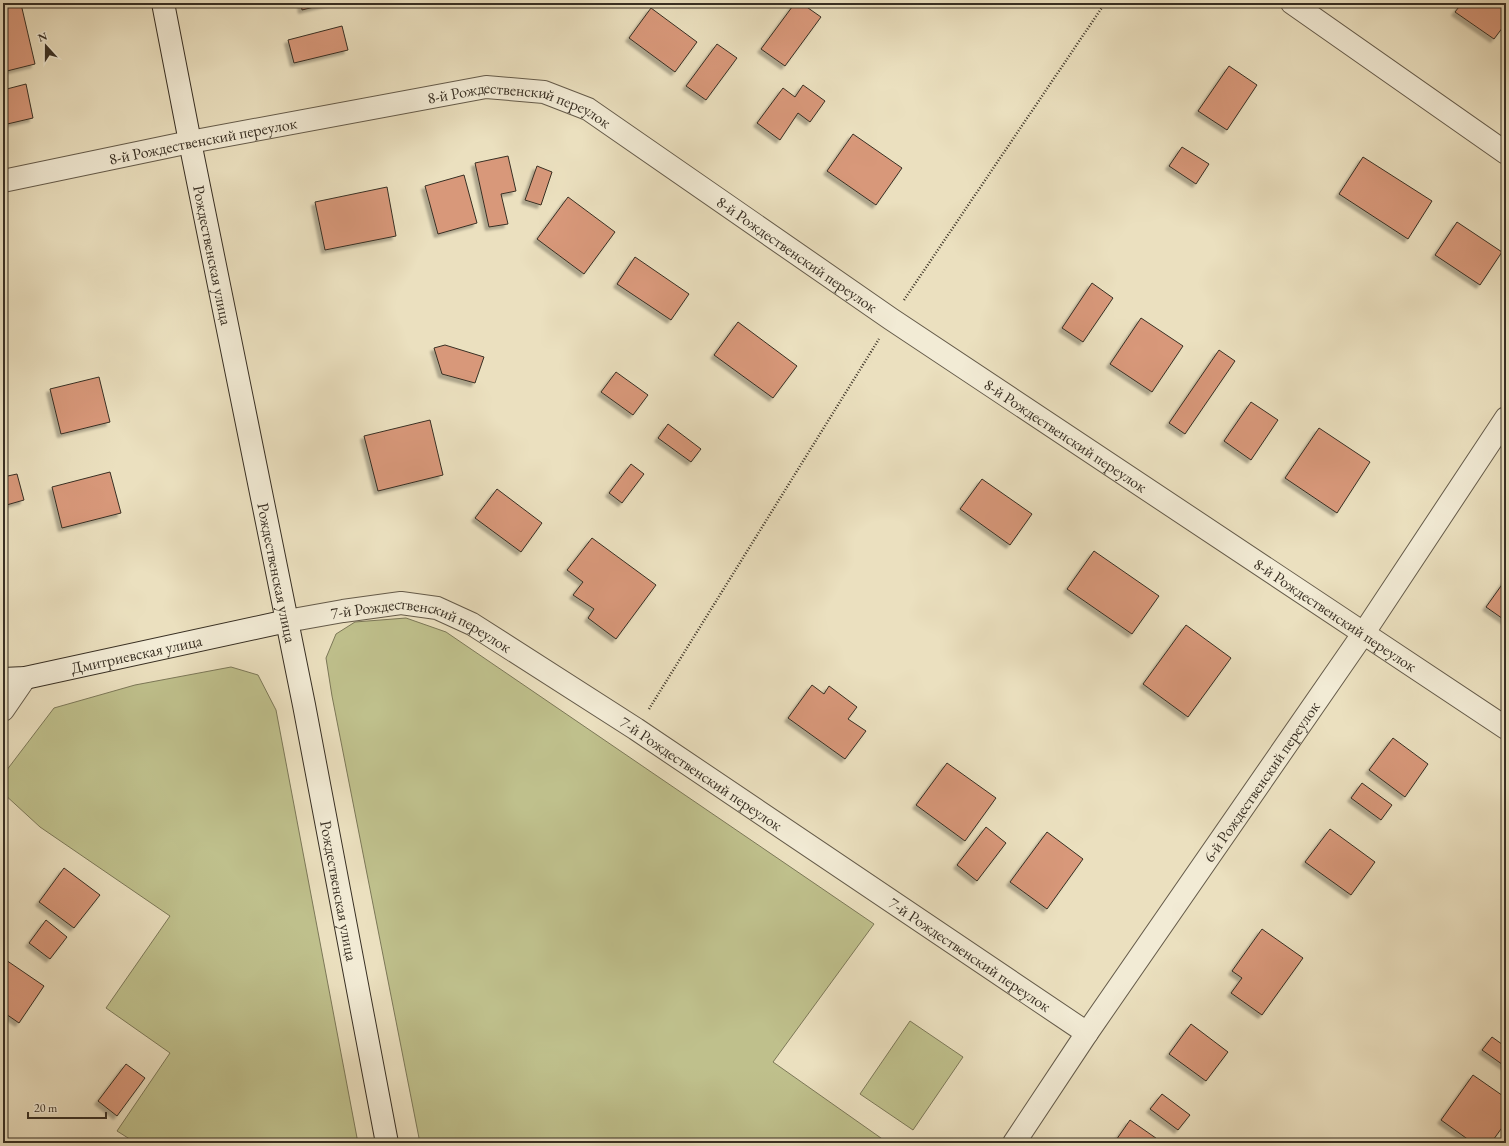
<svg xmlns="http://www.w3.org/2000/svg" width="1509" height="1146" font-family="'EB Garamond',serif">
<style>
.green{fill:#bfc08c;stroke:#7c7858}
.building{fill:#d8987a;stroke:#382f23;filter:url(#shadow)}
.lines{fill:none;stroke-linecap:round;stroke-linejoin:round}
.street-casing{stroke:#655b4a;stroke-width:24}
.secondary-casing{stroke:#382f23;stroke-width:24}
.path{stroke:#382f23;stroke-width:2.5;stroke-dasharray:1 2;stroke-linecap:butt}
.street{stroke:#f2ebd5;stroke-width:22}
.secondary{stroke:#f2ebd5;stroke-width:22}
.labels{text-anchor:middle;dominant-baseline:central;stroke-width:4;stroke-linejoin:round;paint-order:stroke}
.street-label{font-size:16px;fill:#382f23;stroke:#f2ebd5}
</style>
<defs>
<filter id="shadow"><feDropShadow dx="-3.5" dy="3.5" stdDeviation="1" flood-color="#0004"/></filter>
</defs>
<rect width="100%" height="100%" fill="#ebe0bf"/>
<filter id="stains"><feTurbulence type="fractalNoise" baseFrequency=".005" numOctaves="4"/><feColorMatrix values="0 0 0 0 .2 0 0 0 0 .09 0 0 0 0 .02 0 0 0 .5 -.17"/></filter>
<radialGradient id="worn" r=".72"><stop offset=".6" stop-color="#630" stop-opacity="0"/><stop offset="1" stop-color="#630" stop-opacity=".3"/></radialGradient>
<g class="green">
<polygon points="406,618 446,632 874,924 773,1062 888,1143 420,1143 332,696 326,658 336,634 355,622"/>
<polygon points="231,667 258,675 276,710 358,1143 136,1143 117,1131 170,1053 106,1008 170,916 40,827 3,793 3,775 54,708 135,685"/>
<polygon points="910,1021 963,1057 913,1130 860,1094"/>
</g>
<g class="building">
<polygon points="301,3 330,3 302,10"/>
<polygon points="795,3 801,3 821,17 785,66 761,49"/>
<polygon points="1462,3 1506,3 1506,23 1494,39 1455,12"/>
<polygon points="21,4 35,64 7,71 5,63 3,64 3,9"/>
<polygon points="651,8 697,42 675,72 629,38"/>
<polygon points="342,26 348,50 294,63 288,40"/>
<polygon points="717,44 737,58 706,100 686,86"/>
<polygon points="1229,66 1257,85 1227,130 1198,111"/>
<polygon points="26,84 33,118 3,125 3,90"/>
<polygon points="803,85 825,101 810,122 798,113 780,140 757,123 783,88 795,97"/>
<polygon points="853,134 902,168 876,205 827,171"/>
<polygon points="1182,147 1209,164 1196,184 1169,166"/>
<polygon points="508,156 516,191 501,194 508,224 489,227 475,163"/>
<polygon points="1363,157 1432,201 1408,239 1339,194"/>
<polygon points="537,166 552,172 541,205 525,200"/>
<polygon points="464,175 477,223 438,234 425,186"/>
<polygon points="387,187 396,236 325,250 315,202"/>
<polygon points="568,197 615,232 584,274 537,239"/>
<polygon points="1457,222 1502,252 1480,285 1435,255"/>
<polygon points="635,257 689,294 671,320 617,284"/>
<polygon points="1092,283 1113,298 1083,342 1062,328"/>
<polygon points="1141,318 1183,346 1152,392 1110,364"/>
<polygon points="738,322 797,366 773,398 714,355"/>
<polygon points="445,345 484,357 475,383 442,374 434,348"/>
<polygon points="1219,350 1235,361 1185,434 1169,423"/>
<polygon points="616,372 648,395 633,415 601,392"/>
<polygon points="99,377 110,422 61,434 50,389"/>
<polygon points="1251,402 1278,420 1251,460 1224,441"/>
<polygon points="430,420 443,475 378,491 364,436"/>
<polygon points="668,424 701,449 691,462 658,438"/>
<polygon points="1319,428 1370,462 1337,513 1285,478"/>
<polygon points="631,464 644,474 622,503 609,493"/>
<polygon points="110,472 121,513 62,528 52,487"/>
<polygon points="17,474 24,500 3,506 3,477"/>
<polygon points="982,479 1032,514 1010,545 960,509"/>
<polygon points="497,489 542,523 521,552 475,518"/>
<polygon points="592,538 656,585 616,639 588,618 594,609 573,595 583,582 567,570"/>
<polygon points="1094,551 1159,596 1132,634 1067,589"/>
<polygon points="1506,579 1506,621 1486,607"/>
<polygon points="1186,625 1231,658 1188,717 1143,684"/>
<polygon points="812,685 824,694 829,686 857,707 848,719 866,731 845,759 788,718"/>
<polygon points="1393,738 1428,764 1405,797 1369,770"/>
<polygon points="947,763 996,798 965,841 916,805"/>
<polygon points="1362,783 1392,805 1381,820 1351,798"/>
<polygon points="986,827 1006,843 977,881 957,865"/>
<polygon points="1330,829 1375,862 1351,895 1305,862"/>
<polygon points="1047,832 1083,859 1047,909 1010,882"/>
<polygon points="64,868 100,895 74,928 39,902"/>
<polygon points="46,920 67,937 50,959 29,943"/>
<polygon points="1262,929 1303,958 1262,1015 1231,993 1242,978 1232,971"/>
<polygon points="3,958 44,986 19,1023 3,1012"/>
<polygon points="1191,1024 1228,1052 1206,1081 1169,1054"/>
<polygon points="1492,1037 1506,1047 1506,1067 1482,1050"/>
<polygon points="126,1064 145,1078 117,1116 98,1101"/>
<polygon points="1473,1075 1506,1098 1506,1122 1491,1143 1473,1143 1441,1120"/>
<polygon points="1162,1094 1190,1115 1178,1130 1150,1109"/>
<polygon points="1130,1120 1163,1143 1114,1143"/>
</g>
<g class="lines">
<defs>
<g id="street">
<polyline points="1292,3 1506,153"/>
<path id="s1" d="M3 181 190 142 486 87 544 92 588 109 891 319 1506 728"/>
<path id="s2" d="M287 621 343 611 401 603 437 608 472 624 636 729 1087 1033"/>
<polyline points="3,710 25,678"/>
<path id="s3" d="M1014 1143 1087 1033 1363 634 1506 418"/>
</g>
<g id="secondary">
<path id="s4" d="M163 3 190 142 304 705 387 1143"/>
<path id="s5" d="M3 679 25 678 287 621"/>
</g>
</defs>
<use href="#street" class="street-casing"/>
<use href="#secondary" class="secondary-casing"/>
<g class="path">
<polyline points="904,300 1105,3"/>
<polyline points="649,709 879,339"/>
</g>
<use href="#street" class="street"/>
<use href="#secondary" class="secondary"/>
</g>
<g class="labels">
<g class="street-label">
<text stroke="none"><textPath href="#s1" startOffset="528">8-й Рождественский переулок</textPath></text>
<text stroke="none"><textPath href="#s1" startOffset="204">8-й Рождественский переулок</textPath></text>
<text stroke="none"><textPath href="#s1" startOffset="852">8-й Рождественский переулок</textPath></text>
<text stroke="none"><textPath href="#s4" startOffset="257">Рождественская улица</textPath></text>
<text stroke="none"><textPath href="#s1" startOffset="1176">8-й Рождественский переулок</textPath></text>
<text stroke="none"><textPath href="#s4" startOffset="581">Рождественская улица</textPath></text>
<text stroke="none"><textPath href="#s1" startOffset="1500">8-й Рождественский переулок</textPath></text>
<text stroke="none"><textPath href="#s2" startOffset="140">7-й Рождественский переулок</textPath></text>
<text stroke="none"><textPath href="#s5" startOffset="136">Дмитриевская улица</textPath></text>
<text stroke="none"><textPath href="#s2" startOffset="464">7-й Рождественский переулок</textPath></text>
<text stroke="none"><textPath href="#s3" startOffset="438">6-й Рождественский переулок</textPath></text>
<text stroke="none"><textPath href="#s4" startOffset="905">Рождественская улица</textPath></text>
<text stroke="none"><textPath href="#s2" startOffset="788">7-й Рождественский переулок</textPath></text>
</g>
</g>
<rect width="1509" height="1146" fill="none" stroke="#ebe0bf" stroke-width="16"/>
<rect x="4" y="4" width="1501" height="1138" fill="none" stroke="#382f23" stroke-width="2"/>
<rect x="8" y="8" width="1493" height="1130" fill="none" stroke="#382f23"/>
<g transform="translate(46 46) rotate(339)" stroke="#f2ebd5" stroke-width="3" paint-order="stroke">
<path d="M0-3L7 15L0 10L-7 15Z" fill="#382f23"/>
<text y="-6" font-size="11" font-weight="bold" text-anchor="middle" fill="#382f23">N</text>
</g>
<path d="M28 1112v6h78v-6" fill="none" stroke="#382f23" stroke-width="2"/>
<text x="34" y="1112" font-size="12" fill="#382f23" stroke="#f2ebd5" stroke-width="3" paint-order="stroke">20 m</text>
<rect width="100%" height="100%" filter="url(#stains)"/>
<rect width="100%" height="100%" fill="url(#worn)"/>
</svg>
